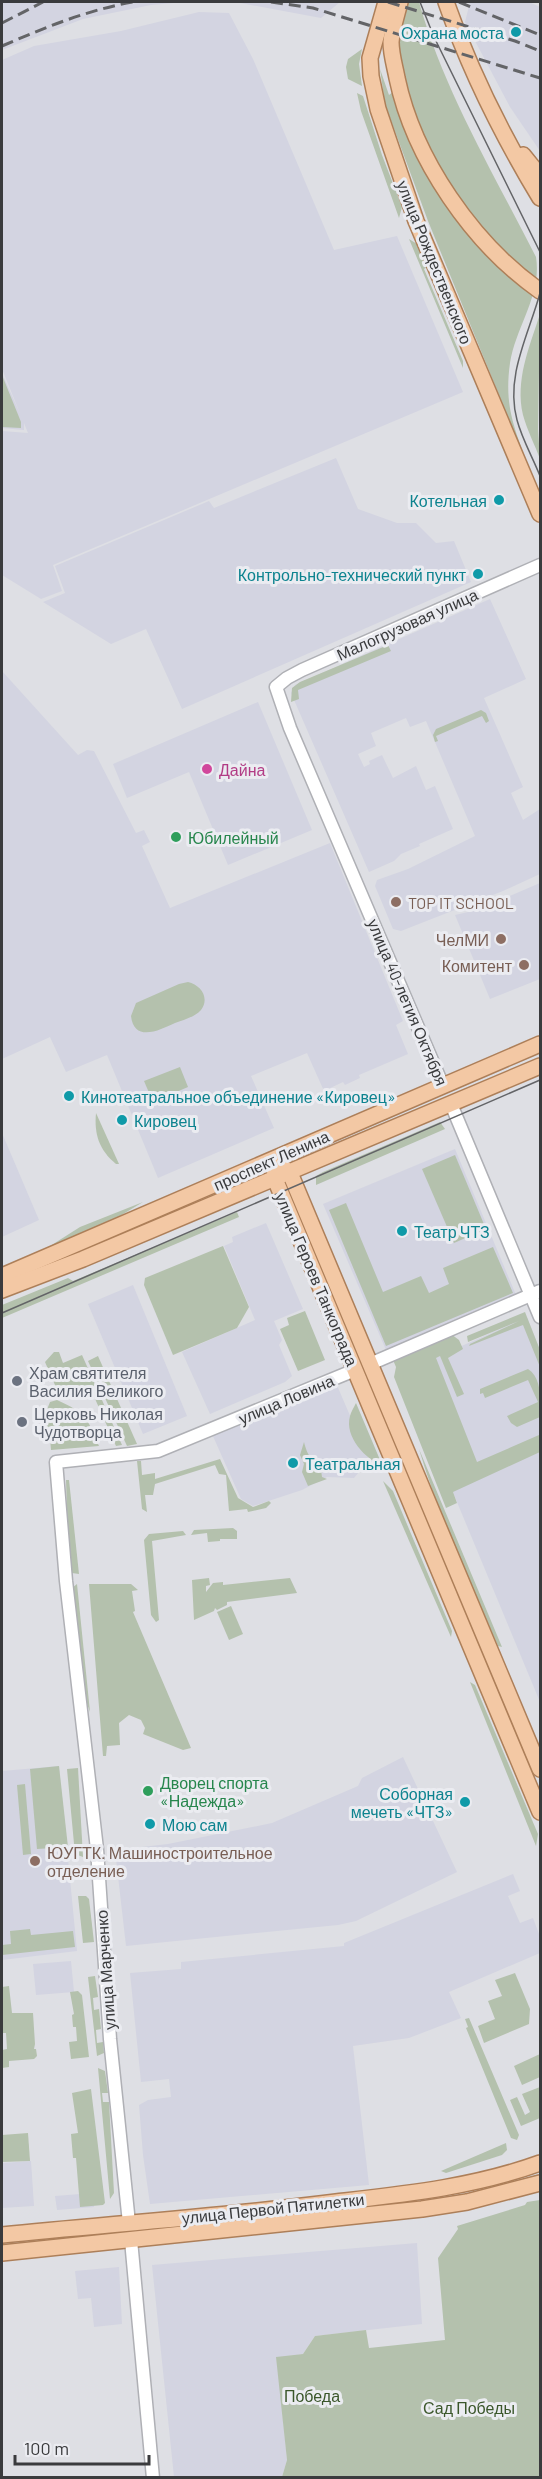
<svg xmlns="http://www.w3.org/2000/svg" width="542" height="2479" font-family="Barlow,sans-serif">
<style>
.built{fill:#d3d4e1}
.green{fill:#b4c1ad}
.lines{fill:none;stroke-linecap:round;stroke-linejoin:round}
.minor-casing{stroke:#afb0b5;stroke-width:15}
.major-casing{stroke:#ad7f59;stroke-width:18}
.minor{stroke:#fff;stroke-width:12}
.major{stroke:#f3c8a4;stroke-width:15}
.tram{stroke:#636467;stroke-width:1.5}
.rail{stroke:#636467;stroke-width:3;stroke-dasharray:12 6;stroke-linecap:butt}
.culture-dot{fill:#0f9aa8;stroke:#ebecf1;stroke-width:2}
.hotel-dot{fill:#d1479c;stroke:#ebecf1;stroke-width:2}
.leisure-dot{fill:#2e9e5b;stroke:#ebecf1;stroke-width:2}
.education-dot{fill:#8d6e63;stroke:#ebecf1;stroke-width:2}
.worship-dot{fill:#6b7280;stroke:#ebecf1;stroke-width:2}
.labels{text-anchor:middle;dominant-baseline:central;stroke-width:6;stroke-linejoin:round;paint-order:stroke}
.culture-label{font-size:16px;fill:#0d838f;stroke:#ebecf1;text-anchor:start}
.street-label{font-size:16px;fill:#3a3b3d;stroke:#ebecf1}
.hotel-label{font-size:16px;fill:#b23c85;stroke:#ebecf1;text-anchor:start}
.leisure-label{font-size:16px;fill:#27864d;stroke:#ebecf1;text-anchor:start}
.education-label{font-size:16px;fill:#785e54;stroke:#ebecf1;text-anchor:start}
.worship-label{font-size:16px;fill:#5b616d;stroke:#ebecf1;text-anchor:start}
.park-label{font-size:16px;fill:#3b572b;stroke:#ebecf1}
</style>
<rect width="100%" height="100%" fill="#dedfe4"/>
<g class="built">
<polygon points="2,2 184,2 151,5 83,19 2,50"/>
<polygon points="235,2 340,2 321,18"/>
<polygon points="470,2 529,2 540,7 540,151 510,107 465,22"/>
<polygon points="199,12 229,13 253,59 334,250 397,236 463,392 53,565 62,591 41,599 2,575 2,431 28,433 24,423 24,430 2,428 2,373 21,416 2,369 2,60 34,46 121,31"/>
<polygon points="336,458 358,509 397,523 416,523 436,543 454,541 471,582 182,709 146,629 111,644 43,602 65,593 55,566 209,501 214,508"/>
<polygon points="490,599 526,679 484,698 523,787 511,793 523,820 540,809 540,874 503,891 401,931 393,929 375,886 377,880 408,869 475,836 426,721 410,727 406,718 371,733 376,746 358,754 364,767 370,764 369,761 382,755 393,778 416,766 426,790 435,786 453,829 419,844 420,846 401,854 394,861 369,872 291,693 295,685"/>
<polygon points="2,671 78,755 87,750 94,751 136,833 144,830 150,842 142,846 170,908 330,843 403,1021 396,1025 408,1054 359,1075 360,1078 345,1085 343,1082 324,1091 307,1053 251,1076 274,1128 158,1178 107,1055 66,1072 50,1037 2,1059"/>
<polygon points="258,702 312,830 228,865 189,772 127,798 113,764"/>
<polygon points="540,883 540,979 490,999 455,915 477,910"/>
<polygon points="2,1133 39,1220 2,1237"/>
<polygon points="455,1149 516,1295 386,1350 323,1204"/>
<polygon points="266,1223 303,1309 274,1321 282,1340 279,1345 292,1376 285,1382 210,1414 182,1352 255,1320 224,1246 233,1242 232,1237"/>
<polygon points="133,1285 187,1416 143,1434 88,1304"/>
<polygon points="527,1317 540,1350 540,1702 403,1372"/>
<polygon points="336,1383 369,1460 354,1478 327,1477 302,1490 253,1506 241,1499 212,1434"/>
<polygon points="403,1757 457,1872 356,1921 338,1925 126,1946 115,1850 168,1844 272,1823 358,1786 362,1778"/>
<polygon points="59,1766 77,1951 2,1960 2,1771"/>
<polygon points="513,1874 520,1891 508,1896 520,1923 533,1918 539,1934 540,1953 449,1992 461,2018 409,2038 353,2046 369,2185 150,2204 143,2155 139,2105 148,2100 171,2097 169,2079 141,2082 130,1973 181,1969 181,1962 344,1946 344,1943"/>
<polygon points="71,1961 74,1992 36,1995 33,1964"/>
<polygon points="31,2161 34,2206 2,2208 2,2163"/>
<polygon points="93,2193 94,2207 57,2210 55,2196"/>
<polygon points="417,2243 422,2324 315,2336 303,2354 277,2358 287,2460 282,2477 174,2477 152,2265"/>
<polygon points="119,2267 122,2324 94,2327 91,2298 78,2299 75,2271"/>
</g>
<g class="green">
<path d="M406 2H419C444 91 494 174 536 257 542 295 516 326 510 363 504 406 514 426 528 466L428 221 385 104 380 69 389 95 405 83 396 48Z"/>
<polygon points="362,49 359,64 362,86 348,79 346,67 348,59"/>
<polygon points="357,93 363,96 382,155 402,207 399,218 361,111"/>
<polygon points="409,239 417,244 427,267 424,269 463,361 463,368"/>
<path d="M540 314 538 429 540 459C535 445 527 430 523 415 515 380 529 348 540 314Z"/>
<polygon points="2,375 21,422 21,428 2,427"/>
<polygon points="388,645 391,651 298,690 299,699 291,702 292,688 300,682"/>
<polygon points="481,710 486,713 489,721 486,723 482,716 436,736 438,741 435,742 433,735 436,729"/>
<path d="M188 982C201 985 210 998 201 1010 195 1017 183 1020 175 1023 160 1030 134 1043 131 1016L136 1003 179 984Z"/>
<polygon points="180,1067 188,1087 153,1102 144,1081"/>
<path d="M96 1113 119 1164H116C99 1150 94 1134 96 1113Z"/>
<polygon points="440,1122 445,1129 316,1185 316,1176 323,1172"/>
<polygon points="455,1155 486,1229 454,1243 422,1169"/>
<polygon points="143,1202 110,1222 36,1255 80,1227"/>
<polygon points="346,1203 383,1292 421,1276 429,1293 449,1284 443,1268 493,1247 513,1293 386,1346 329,1210"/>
<polygon points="237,1212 239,1217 2,1318 2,1305 68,1278 73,1281"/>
<polygon points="223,1246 249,1307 237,1328 173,1355 144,1285 145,1278"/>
<polygon points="305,1311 325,1360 298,1371 280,1329 289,1325 287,1318"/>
<polygon points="525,1312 540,1350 540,1367 523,1325 469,1346 470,1344 519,1321 468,1342 467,1336"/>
<polygon points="451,1334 459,1340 463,1349 448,1358 464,1394 457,1397 440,1356 436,1358 477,1462 539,1435 540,1452 453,1492 457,1503 446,1508 394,1377 396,1367 393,1360"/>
<polygon points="54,1352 59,1352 63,1363 82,1355 122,1445 116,1446 92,1392 80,1387 75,1399 58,1392 45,1362"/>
<polygon points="98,1356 137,1444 127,1446 88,1361"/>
<path d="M528 1369C542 1378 541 1401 540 1417L517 1427 511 1423 507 1416 538 1402 528 1380 485 1398 483 1393 480 1394V1389Z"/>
<path d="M57 1400C87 1414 86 1416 99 1446L51 1450 50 1438H42L38 1431 45 1420 56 1424 61 1413 49 1409 46 1412 50 1402Z"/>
<path d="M356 1403 383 1467C366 1459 344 1437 350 1416 351 1412 354 1407 356 1403Z"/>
<path d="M304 1442C307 1454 312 1465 326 1465V1469L321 1470 322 1477 327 1479 308 1486 302 1472 304 1464 300 1455Z"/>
<path d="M419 1449 502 1647 498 1646C470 1581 439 1517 419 1449Z"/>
<polygon points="220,1459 238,1498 253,1507 269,1501 271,1503 266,1508 248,1512 247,1509 229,1511 226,1475 219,1474 215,1465 155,1484 153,1495 145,1495 147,1512 142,1509 137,1461 141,1461 142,1475 155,1473 155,1479"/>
<polygon points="66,1480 69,1480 79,1574 72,1573 69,1569"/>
<polygon points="383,1481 393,1491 452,1631 451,1637"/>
<polygon points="233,1528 237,1531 237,1539 220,1539 220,1541 208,1542 207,1533 191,1535 194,1530"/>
<polygon points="183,1531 186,1535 152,1541 159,1620 156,1622 151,1615 144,1540 149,1534"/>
<polygon points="209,1578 210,1585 206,1586 206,1592 213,1583 223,1582 223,1585 290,1578 297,1593 227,1602 227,1605 217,1610 215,1608 214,1611 194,1620 192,1580"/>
<polygon points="77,1584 90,1712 85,1698 72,1588"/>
<polygon points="89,1584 131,1584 138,1590 132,1591 135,1611 133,1612 191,1748 183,1750 143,1734 145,1728 141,1720 129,1715 119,1723 120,1745 107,1746 106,1756 103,1756"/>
<polygon points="231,1606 243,1634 229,1640 217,1612"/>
<polygon points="470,1682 475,1685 538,1834 536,1846"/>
<polygon points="59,1766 68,1847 37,1849 30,1769"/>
<polygon points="78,1768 83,1857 75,1854 67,1769"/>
<polygon points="25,1784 31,1854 23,1855 17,1785"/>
<polygon points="78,1896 86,1896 89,1899 94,1942 83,1943"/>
<polygon points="30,1929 31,1935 73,1931 75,1947 2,1955 2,1945 11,1944 10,1931"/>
<polygon points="515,1973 530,2009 529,2024 484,2043 478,2026 495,2019 488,2001 502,1996 495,1980"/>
<polygon points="95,1976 98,1997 93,1998 94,2010 99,2009 101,2029 96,2030 97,2043 103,2042 104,2053 97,2056 88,1977"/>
<polygon points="9,1986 12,2013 33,2013 35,2044 34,2049 36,2049 37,2056 34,2059 9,2061 9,2067 2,2068 2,2050 7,2049 6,2033 3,2033 2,1987"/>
<polygon points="78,1991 82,1995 89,2057 71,2059 69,2042 77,2041 76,2027 73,2027 72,2015 74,2014 70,1992"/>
<polygon points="469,2018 519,2135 517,2140 511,2138 466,2028 468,2027 465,2019"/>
<polygon points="540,2054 540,2077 522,2085 514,2066"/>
<polygon points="98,2068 105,2071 108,2093 102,2093 103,2102 109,2102 114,2193 110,2199"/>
<polygon points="540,2087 540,2118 521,2126 510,2100 517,2097 525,2115 530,2112 522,2094"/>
<polygon points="91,2089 105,2203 103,2205 80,2207 76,2158 73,2158 71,2134 78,2133 72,2093"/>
<polygon points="28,2133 30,2161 2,2162 2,2135"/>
<polygon points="506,2143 507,2150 502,2155 446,2173 441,2171"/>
<polygon points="540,2200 540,2477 282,2477 287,2460 276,2357 303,2354 315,2336 366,2330 369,2348 445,2340 438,2258 458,2229 457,2226 525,2205 527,2202"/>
</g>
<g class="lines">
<defs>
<g id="minor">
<polyline points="443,1086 290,728 276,687 287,678 302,670 540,565"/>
<polyline points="451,1104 540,1317"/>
<polyline points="370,1364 540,1291"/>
<polyline points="129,2223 110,2039 97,1849 66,1581 56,1462 158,1451 355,1370"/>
<polyline points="131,2240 153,2478"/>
</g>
<g id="major">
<polyline points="386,2 370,58 371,76 378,109 416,221 540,514"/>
<path d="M400 2C397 14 392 29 391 42 391 54 395 67 397 78 414 159 473 244 540 291"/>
<path d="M446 2C470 71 502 135 540 198"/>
<polyline points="523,155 540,176"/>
<polyline points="274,1160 275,1179 540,1812"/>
<polyline points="274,1160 290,1173 540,1769"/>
<polyline points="2,1276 540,1044"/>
<polyline points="2,1290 83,1259 540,1066"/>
<path d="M2 2235C113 2224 225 2216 336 2202 406 2194 474 2187 540 2163"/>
<polyline points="2,2253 422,2209 467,2202 540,2183"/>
</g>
</defs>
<use href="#minor" class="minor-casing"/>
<use href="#major" class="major-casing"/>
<use href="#minor" class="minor"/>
<use href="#major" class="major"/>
<g class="tram">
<polyline points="420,2 434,37 540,252"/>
<path d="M540 293C529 334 505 376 517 420 522 439 533 458 540 476"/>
<polyline points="2,1313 540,1080"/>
</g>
<g class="rail">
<polyline points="271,2 313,8 540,78"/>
<polyline points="388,2 515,41 540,51"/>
<polyline points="459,2 540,35"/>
<polyline points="2,23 43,2"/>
<path d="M2 46C44 28 87 10 133 2"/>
</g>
</g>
<g class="culture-dot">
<circle cx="516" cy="32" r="6"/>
<circle cx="499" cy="500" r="6"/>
<circle cx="478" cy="574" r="6"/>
<circle cx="69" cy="1096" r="6"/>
<circle cx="122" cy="1120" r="6"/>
<circle cx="402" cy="1231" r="6"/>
<circle cx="293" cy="1463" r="6"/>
<circle cx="465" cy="1802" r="6"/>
<circle cx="150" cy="1824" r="6"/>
</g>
<circle class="hotel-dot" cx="207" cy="769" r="6"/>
<g class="leisure-dot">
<circle cx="176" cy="837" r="6"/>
<circle cx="148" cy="1791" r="6"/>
</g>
<g class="education-dot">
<circle cx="396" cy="902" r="6"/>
<circle cx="501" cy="939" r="6"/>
<circle cx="524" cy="965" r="6"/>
<circle cx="35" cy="1861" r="6"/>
</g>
<g class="worship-dot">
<circle cx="17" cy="1381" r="6"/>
<circle cx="22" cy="1422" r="6"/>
</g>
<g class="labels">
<g class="culture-label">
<text x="504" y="32" text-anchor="end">Охрана моста</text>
<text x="487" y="500" text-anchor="end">Котельная</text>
<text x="466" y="574" text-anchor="end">Контрольно-технический пункт</text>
<text x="81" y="1096">Кинотеатральное объединение «Кировец»</text>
<text x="134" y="1120">Кировец</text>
<text x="414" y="1231">Театр ЧТЗ</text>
<text x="305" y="1463">Театральная</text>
<text x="453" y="1793" text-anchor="end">Соборная<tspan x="453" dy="18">мечеть «ЧТЗ»</tspan></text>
<text x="162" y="1824">Мою сам</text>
</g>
<g class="street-label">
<text transform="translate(435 262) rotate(68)">улица Рождественского</text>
<text transform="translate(407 624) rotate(-24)">Малогрузовая улица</text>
<text transform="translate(408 1002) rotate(67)">улица 40-летия Октября</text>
<text transform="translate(271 1160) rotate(-24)">проспект Ленина</text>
<text transform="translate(317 1279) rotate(67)">улица Героев Танкограда</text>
<text transform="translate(286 1399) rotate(-23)">улица Ловина</text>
<text transform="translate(105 1970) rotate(-94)">улица Марченко</text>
<text transform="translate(273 2208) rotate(-6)">улица Первой Пятилетки</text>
</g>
<g class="hotel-label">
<text x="219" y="769">Дайна</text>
</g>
<g class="leisure-label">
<text x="188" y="837">Юбилейный</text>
<text x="160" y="1782">Дворец спорта<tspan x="160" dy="18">«Надежда»</tspan></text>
</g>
<g class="education-label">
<text x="408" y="902">TOP IT SCHOOL</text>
<text x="489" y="939" text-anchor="end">ЧелМИ</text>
<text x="512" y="965" text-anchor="end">Комитент</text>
<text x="47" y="1852">ЮУГТК. Машиностроительное<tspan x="47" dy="18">отделение</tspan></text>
</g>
<g class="worship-label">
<text x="29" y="1372">Храм святителя<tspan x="29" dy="18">Василия Великого</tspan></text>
<text x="34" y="1413">Церковь Николая<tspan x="34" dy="18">Чудотворца</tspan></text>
</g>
<g class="park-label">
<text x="312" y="2395">Победа</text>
<text x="469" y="2407">Сад Победы</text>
</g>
</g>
<rect width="542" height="2479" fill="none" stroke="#3a3b3d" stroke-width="6"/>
<path d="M15 2455v9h134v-9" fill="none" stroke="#3a3b3d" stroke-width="3"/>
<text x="24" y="2455" font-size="18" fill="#3a3b3d" stroke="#ebecf1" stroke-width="4.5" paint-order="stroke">100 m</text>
</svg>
